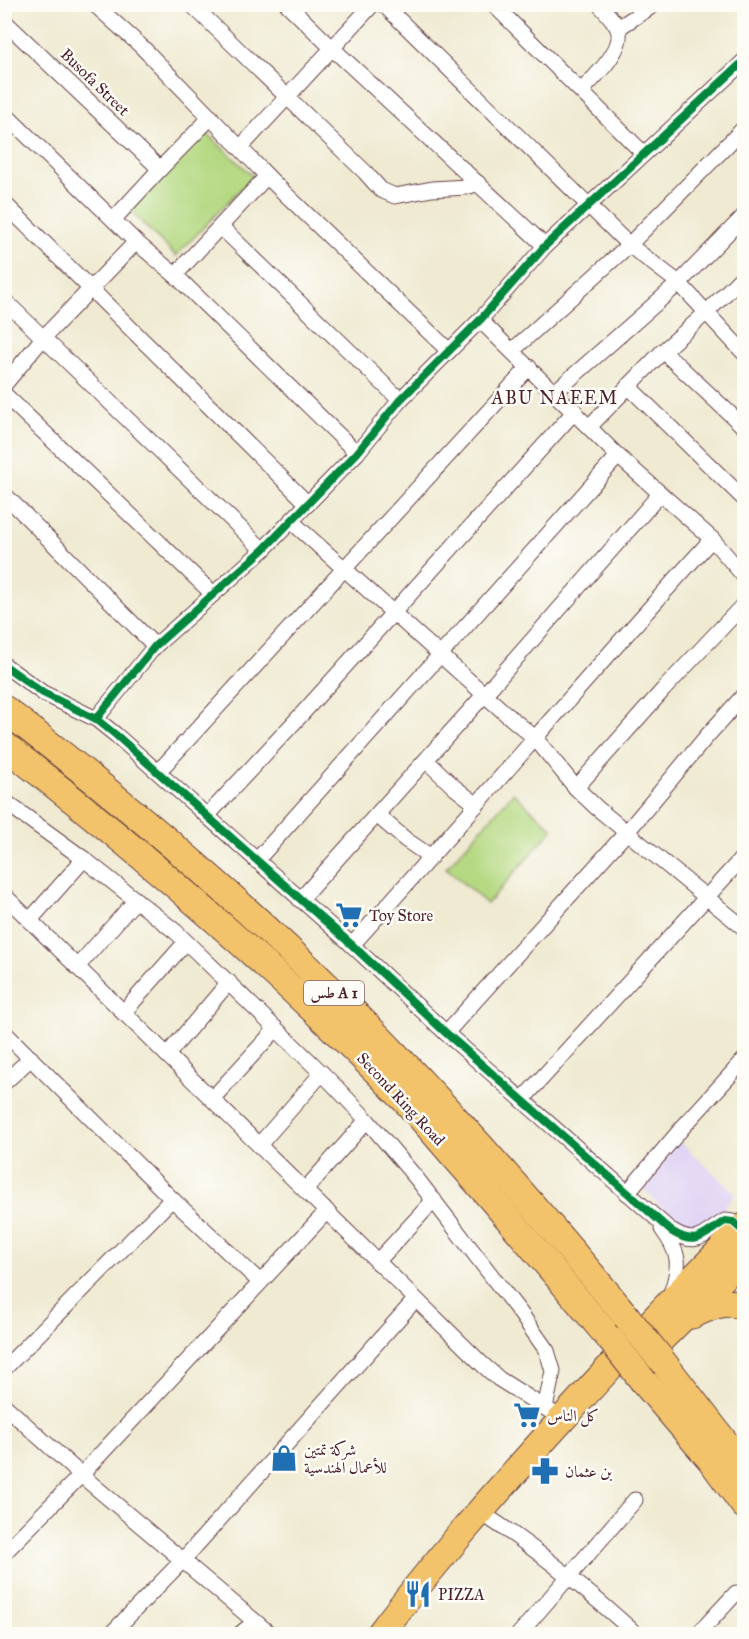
<svg xmlns="http://www.w3.org/2000/svg" width="749" height="1639" font-family="'IM FELL Great Primer',Amiri,serif">
<style>
.built{fill:#e1d4f4}
.green{fill:#b5d982;stroke:#807c56;stroke-width:1.5}
.lines{fill:none;stroke-linecap:round;stroke-linejoin:round}
.street-casing{stroke:#633d44;stroke-width:17}
.highway-casing{stroke:#633d44;stroke-width:29}
.street{stroke:#fff;stroke-width:15}
.highway{stroke:#f2c36a;stroke-width:27}
.highway-bridge-casing{stroke:#633d44;stroke-width:29;stroke-linecap:butt}
.highway-bridge{stroke:#f2c36a;stroke-width:27}
.cycleway-casing{stroke:#fdfcf7;stroke-width:11}
.cycleway{stroke:#00873e;stroke-width:8}
.labels{text-anchor:middle;dominant-baseline:central;stroke-width:5;stroke-linejoin:round;paint-order:stroke}
.shield{fill:#fdfcf7;stroke:#806168;stroke-width:1.5}
.shield-label{font-size:15px;font-weight:bold;fill:#4a1f2b}
.street-label{font-size:16px;fill:#4a1f2b;stroke:#fdfcf7}
.poi-label{font-size:16px;fill:#4a1f2b;stroke:#fdfcf7;text-anchor:start}
.neighbourhood-label{font-size:18px;letter-spacing:1.5px;fill:#4a1f2b;stroke:#fdfcf7}
</style>
<rect width="100%" height="100%" fill="#fdfcf7"/>
<filter id="ink" filterUnits="userSpaceOnUse"><feTurbulence type="fractalNoise" baseFrequency=".0167" numOctaves="2"/><feDisplacementMap in="SourceGraphic" scale="12" xChannelSelector="R" yChannelSelector="G"/><feConvolveMatrix kernelMatrix="1 2 1 2 8 2 1 2 1" color-interpolation-filters="sRGB"/></filter>
<filter id="wash" filterUnits="userSpaceOnUse"><feTurbulence type="fractalNoise" baseFrequency=".008" numOctaves="4" result="noise"/><feDisplacementMap in="SourceGraphic" scale="24" xChannelSelector="R" yChannelSelector="G"/><feGaussianBlur stdDeviation="1.35" result="paint"/><feColorMatrix in="noise" values="0 0 0 0 0 0 0 0 0 0 0 0 0 0 0 0 0 1.4 0 .05"/><feComposite in="paint" operator="in"/></filter>
<g filter="url(#wash)">
<rect width="100%" height="100%" fill="#efead1"/>
<polygon class="built" points="679,1141 736,1194 709,1224 683,1228 641,1187"/>
<g class="green">
<polygon points="204,131 253,176 176,256 129,210"/>
<polygon points="513,793 553,829 487,904 446,868"/>
</g>
</g>
<g filter="url(#ink)">
<g class="lines">
<defs>
<g id="street">
<polyline points="94,4 142,47 275,184 449,351"/>
<polyline points="191,4 365,172 381,190 395,196 432,189 467,187 478,183"/>
<polyline points="287,4 332,48 545,246"/>
<polyline points="383,4 629,245 679,283 744,353"/>
<polyline points="493,4 644,154"/>
<polyline points="4,21 160,169"/>
<polyline points="618,28 655,4"/>
<path d="M582 90C594 78 628 46 617 27 613 19 605 11 599 4"/>
<polyline points="4,113 136,242 175,275 357,453"/>
<polyline points="240,148 373,4"/>
<polyline points="4,203 308,504"/>
<polyline points="114,219 160,169 211,117"/>
<polyline points="221,227 400,400"/>
<polyline points="175,275 267,176"/>
<polyline points="4,300 263,550"/>
<polyline points="480,320 618,456 712,539 744,576"/>
<polyline points="513,350 629,245 744,128"/>
<polyline points="663,351 744,427"/>
<polyline points="4,385 43,338 136,242"/>
<polyline points="628,386 744,499"/>
<polyline points="555,392 679,283 744,216"/>
<polyline points="4,394 213,594"/>
<polyline points="590,426 663,351 706,313 744,275"/>
<polyline points="4,494 155,646"/>
<polyline points="291,521 505,713 535,738 576,788 597,808 744,928"/>
<path d="M4 665 43 693 96 719 116 735 352 945 446 1033 671 1231C698 1248 703 1234 725 1221L733 1222 742 1230"/>
<polyline points="96,719 155,646 263,550 291,521 357,453 400,400 480,320 545,246 744,61"/>
<polyline points="426,760 454,787 477,805"/>
<polyline points="158,772 529,367"/>
<polyline points="576,788 663,690 744,604"/>
<polyline points="4,801 84,859 176,932 331,1082 367,1120 417,1179 521,1314 547,1351 553,1371 545,1408"/>
<polyline points="377,815 406,840 431,857"/>
<polyline points="207,816 301,715 575,411"/>
<polyline points="256,861 618,456"/>
<polyline points="4,895 483,1365 499,1379 553,1413"/>
<polyline points="300,900 484,695 660,494"/>
<polyline points="30,920 84,859"/>
<path d="M352 945C473 811 590 673 712 539"/>
<polyline points="77,967 136,900"/>
<polyline points="123,1013 186,942"/>
<polyline points="4,1032 172,1199 260,1282"/>
<polyline points="446,1033 626,833 707,736 744,695"/>
<polyline points="167,1055 229,982"/>
<polyline points="4,1083 31,1058"/>
<polyline points="212,1099 276,1029"/>
<polyline points="522,1100 744,856"/>
<polyline points="259,1145 322,1073"/>
<polyline points="305,1190 367,1120"/>
<polyline points="627,1193 683,1127 744,1060"/>
<path d="M662 1229C680 1253 681 1265 671 1293"/>
<polyline points="377,1262 434,1200"/>
<polyline points="4,1369 172,1199"/>
<polyline points="4,1405 81,1475 270,1634"/>
<path d="M486 1516C540 1551 588 1591 636 1634"/>
<polyline points="4,1553 81,1475 327,1211"/>
<polyline points="111,1634 183,1560 415,1300"/>
<polyline points="240,1634 255,1622"/>
<polyline points="519,1634 635,1500"/>
<polyline points="698,1634 736,1593"/>
</g>
<g id="highway">
<path d="M4 709C101 784 196 862 285 946 408 1060 519 1187 626 1316"/>
<path d="M4 745C144 854 278 970 401 1096 420 1115 437 1137 455 1157 508 1217 559 1278 611 1340"/>
<path d="M692 1315C709 1307 725 1299 744 1306"/>
<polyline points="659,1357 744,1467"/>
<polyline points="636,1364 744,1257"/>
<polyline points="644,1382 711,1460 744,1505"/>
<path d="M380 1634C435 1561 495 1494 556 1426 618 1358 679 1291 744 1227"/>
</g>
</defs>
<use href="#street" class="street-casing"/>
<use href="#highway" class="highway-casing"/>
<use href="#street" class="street"/>
<use href="#highway" class="highway"/>
<defs>
<g id="highway-bridge">
<polyline points="626,1316 659,1357"/>
<polyline points="611,1340 644,1382"/>
</g>
</defs>
<use href="#highway-bridge" class="highway-bridge-casing"/>
<use href="#highway-bridge" class="highway-bridge"/>
<defs>
<g id="cycleway">
<path d="M4 665 43 693 96 719 116 735 352 945 446 1033 671 1231C698 1248 703 1234 725 1221L733 1222 742 1230"/>
<polyline points="96,719 155,646 263,550 291,521 357,453 400,400 480,320 545,246 744,61"/>
</g>
</defs>
<use href="#cycleway" class="cycleway-casing"/>
<use href="#cycleway" class="cycleway"/>
</g>
</g>
<defs>
<symbol id="supermarket-bare" viewBox="-9 -9 18 18"><path d="M-6-5.5h2.5l.6 2H6L4.5 2H-2.5L-4.4-4H-6ZM-1.5 3.2a1.3 1.3 0 1 0 .1 0ZM3 3.2a1.3 1.3 0 1 0 .1 0Z" fill="#1f6fb2" stroke="#fdfcf7" stroke-width="2.5" paint-order="stroke"/></symbol>
<symbol id="shop-bare" viewBox="-9 -9 18 18"><path d="M-5-2.5h2.3a2.7 3.5 0 0 1 5.4 0H5L5.5 6h-11ZM-1.5-2.5h3a1.5 2.3 0 0 0-3 0Z" fill="#1f6fb2" stroke="#fdfcf7" stroke-width="2.5" paint-order="stroke"/></symbol>
<symbol id="pharmacy-bare" viewBox="-9 -9 18 18"><path d="M-2-6h4v4h4v4h-4v4h-4v-4h-4v-4h4Z" fill="#1f6fb2" stroke="#fdfcf7" stroke-width="2.5" paint-order="stroke"/></symbol>
<symbol id="restaurant-bare" viewBox="-9 -9 18 18"><path d="M-5-6h1v4h1v-4h1v4h1v-4h1v5L-1.5 .5V6h-2V.5L-5-1ZM5-6V6H3V1.5H1.5Q1.5-4 5-6Z" fill="#1f6fb2" stroke="#fdfcf7" stroke-width="2.5" paint-order="stroke"/></symbol>
</defs>
<g fill-rule="evenodd">
<use href="#supermarket-bare" x="330" y="896" width="38" height="38"/>
<use href="#supermarket-bare" x="508" y="1396" width="38" height="38"/>
<use href="#shop-bare" x="265" y="1439" width="38" height="38"/>
<use href="#pharmacy-bare" x="526" y="1452" width="38" height="38"/>
<use href="#restaurant-bare" x="399" y="1575" width="38" height="38"/>
</g>
<g class="labels">
<rect class="shield" x="304" y="981" width="60" height="24" rx="4.5"/>
<g class="shield-label">
<text x="334" y="993">طس A 1</text>
</g>
<g class="street-label">
<text transform="translate(95 82) rotate(44)">Busofa Street</text>
<text transform="translate(401 1099) rotate(47)">Second Ring Road</text>
</g>
<g class="poi-label">
<text x="369" y="915">Toy Store</text>
<text x="547" y="1415">كل الناس</text>
<text x="304" y="1449">شركة تمتين<tspan x="304" dy="18">للأعمال الهندسية</tspan></text>
<text x="565" y="1471">بن عثمان</text>
<text x="438" y="1594">PIZZA</text>
</g>
<g class="neighbourhood-label">
<text x="555" y="398">ABU NAEEM</text>
</g>
</g>
<rect width="749" height="1639" fill="none" stroke="#fdfcf7" stroke-width="24"/>
</svg>
